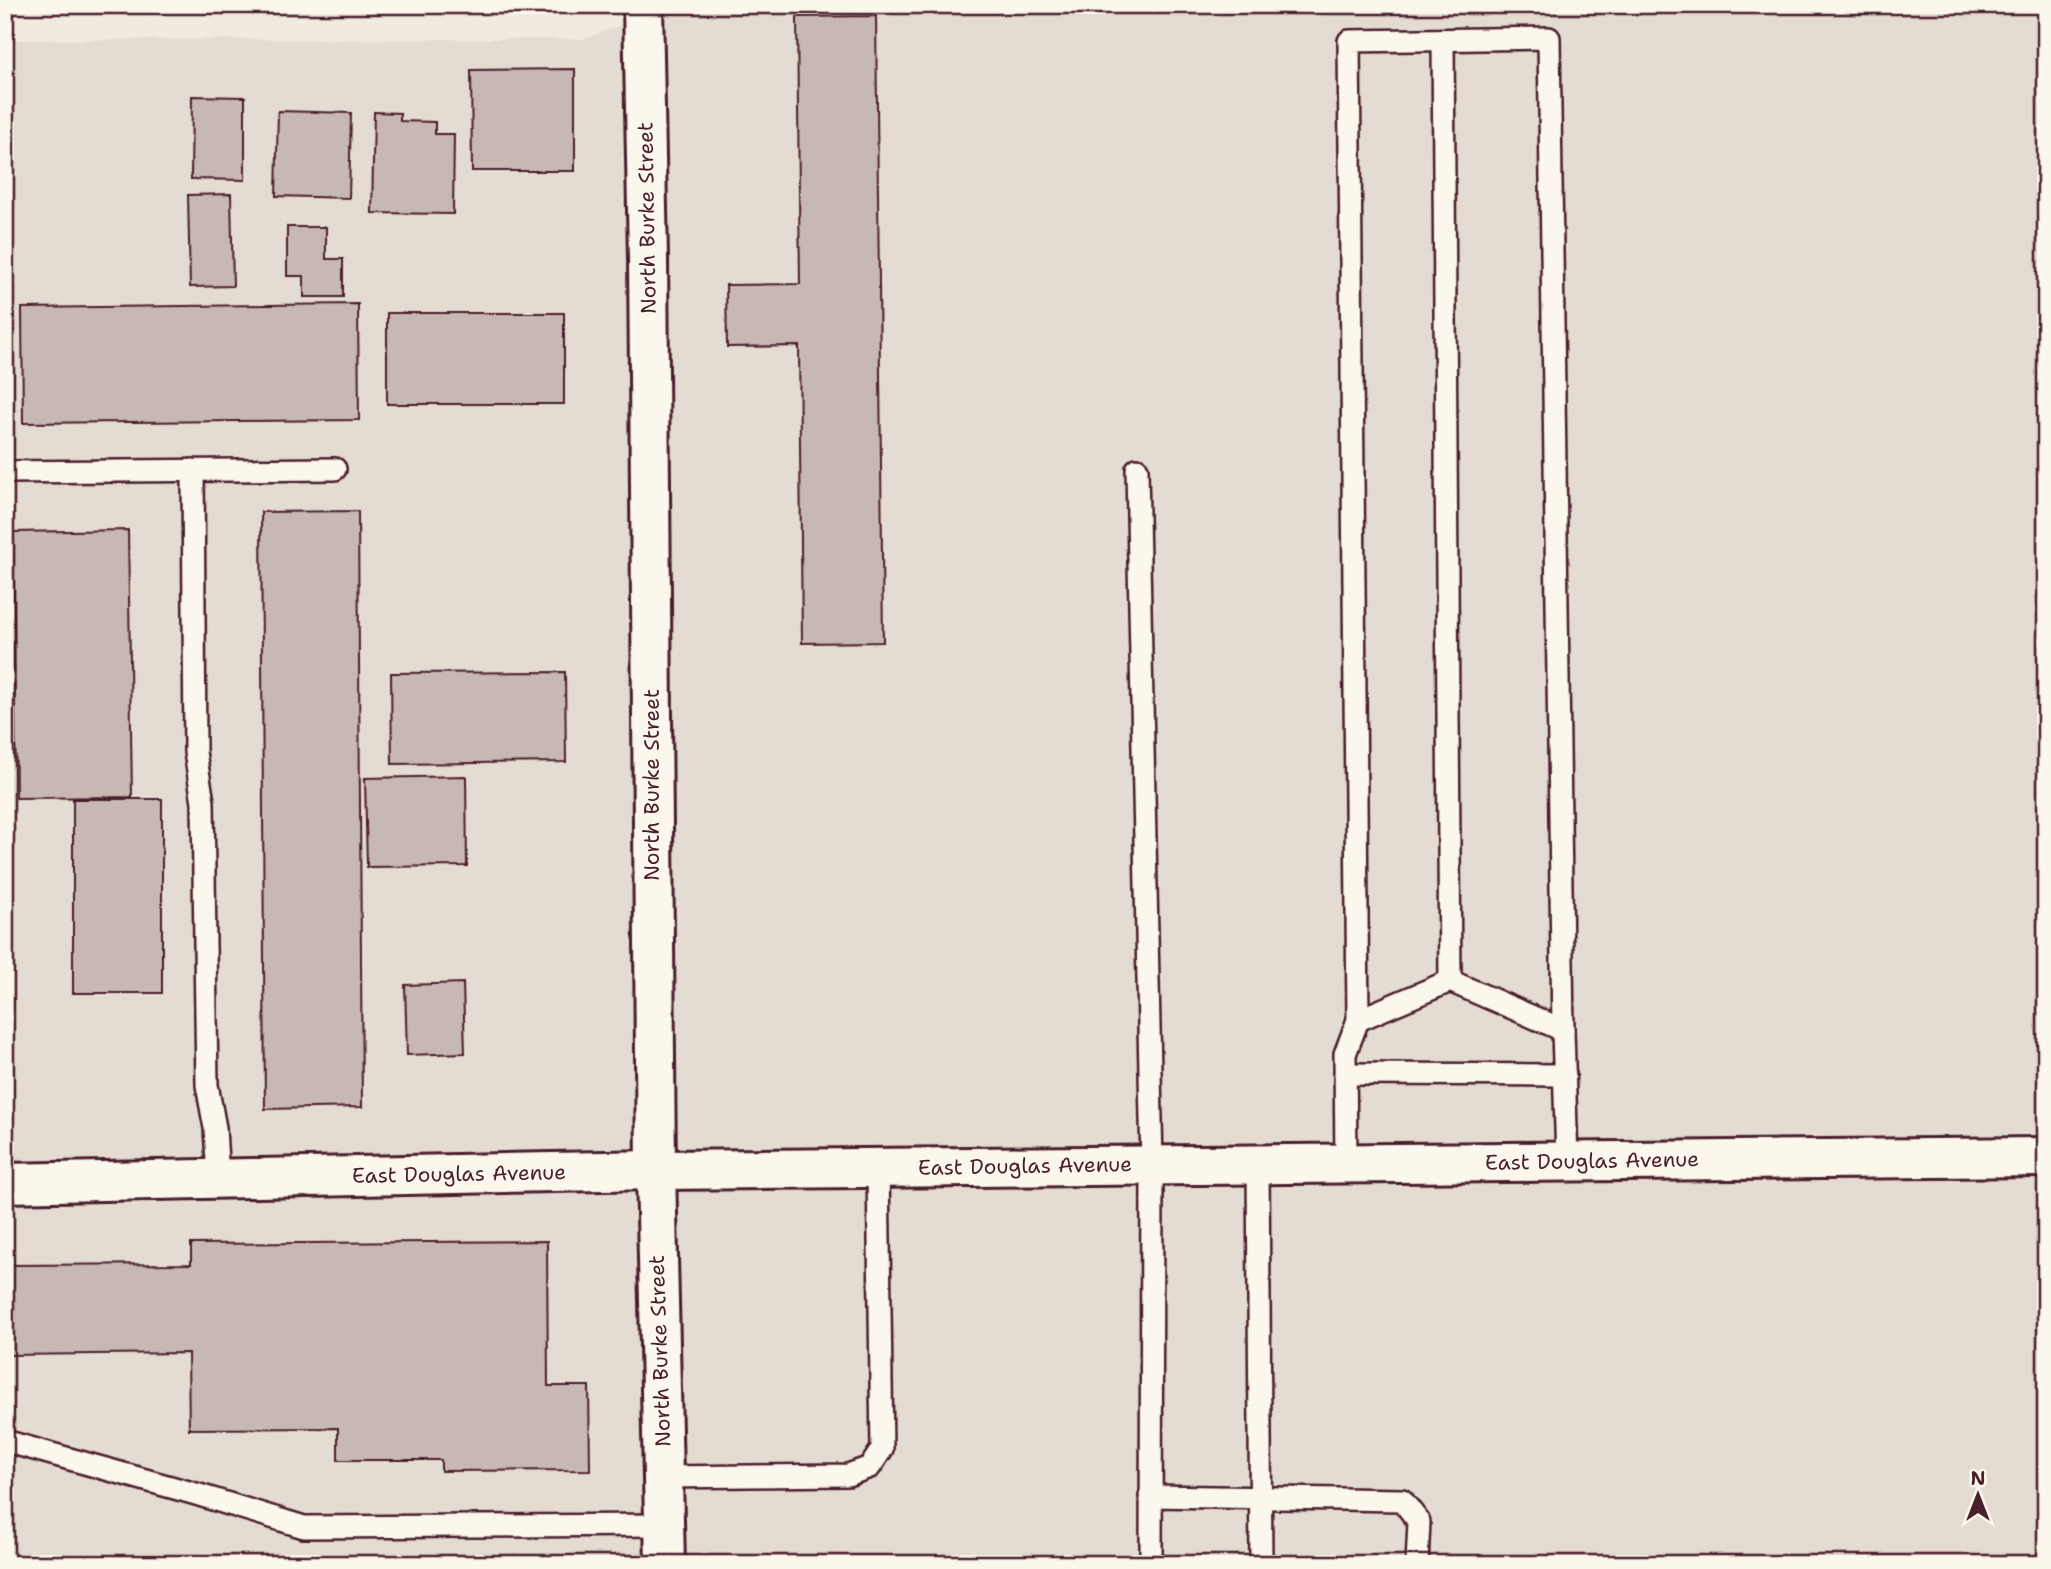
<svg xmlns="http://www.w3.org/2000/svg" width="2051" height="1569" font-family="'Shantell Sans',sans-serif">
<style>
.built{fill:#e4dbd2}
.building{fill:#c8b8b3;stroke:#4a1f2b;stroke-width:2}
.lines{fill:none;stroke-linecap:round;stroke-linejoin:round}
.service-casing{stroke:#4a1f2b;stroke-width:26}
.minor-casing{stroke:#4a1f2b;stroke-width:44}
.tertiary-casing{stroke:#4a1f2b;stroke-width:44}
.service{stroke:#fbf7ec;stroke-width:21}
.minor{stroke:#fbf7ec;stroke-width:38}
.tertiary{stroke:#fbf7ec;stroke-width:38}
.labels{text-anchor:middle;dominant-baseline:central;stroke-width:5;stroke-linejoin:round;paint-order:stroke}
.street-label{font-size:21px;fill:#4a1f2b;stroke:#fbf7ec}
</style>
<rect width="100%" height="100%" fill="#f0eae0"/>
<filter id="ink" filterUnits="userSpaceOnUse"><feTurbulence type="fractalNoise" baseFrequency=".0143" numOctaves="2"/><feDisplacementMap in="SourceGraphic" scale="14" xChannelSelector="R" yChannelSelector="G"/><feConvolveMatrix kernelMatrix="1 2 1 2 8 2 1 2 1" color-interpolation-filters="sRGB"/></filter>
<g filter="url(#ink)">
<polygon class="built" points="673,5 2046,5 2046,1564 5,1564 5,40 585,39"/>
<g class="building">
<polygon points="876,16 883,642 802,643 799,346 727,347 726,285 800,284 797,17"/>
<polygon points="575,69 575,171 472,171 471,70"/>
<polygon points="192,96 245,97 245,180 191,179"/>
<polygon points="278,111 351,113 349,198 276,196"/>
<polygon points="374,112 400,113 400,121 435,122 435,134 454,134 453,214 372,213"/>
<polygon points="231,194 233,286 190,287 188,195"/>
<polygon points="287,227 326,227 326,259 343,259 343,297 304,297 304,276 287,276"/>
<polygon points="358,304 359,420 23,423 22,308"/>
<rect x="387" y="313" width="177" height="91"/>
<polygon points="358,511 362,1107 265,1109 261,512"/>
<polygon points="128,530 132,797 16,798 13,532"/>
<polygon points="565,672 566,762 392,764 391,673"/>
<polygon points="466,776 467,866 367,867 365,778"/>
<rect x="73" y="799" width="89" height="194"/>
<polygon points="463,983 465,1053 407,1055 405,985"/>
<polygon points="547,1241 548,1386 589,1386 590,1470 441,1471 441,1460 338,1460 338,1428 189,1429 188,1353 5,1355 5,1265 191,1264 191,1244"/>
</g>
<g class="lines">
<defs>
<g id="service">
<polyline points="1443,40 1450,981 1563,1030"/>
<polyline points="1137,469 1152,1165 1151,1564"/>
<polyline points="193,470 195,752 203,802 207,1085 215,1128 218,1179"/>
<polyline points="5,472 335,469"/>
<polyline points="1358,1020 1450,981"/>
<polyline points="1345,1074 1565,1075"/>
<polyline points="1346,1164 1345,1054 1358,1020 1349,41 1549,38 1563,1030 1567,1161"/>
<polyline points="1258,1165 1261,1564"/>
<polyline points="5,1441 196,1494 304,1527 664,1525"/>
<polyline points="664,1477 848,1475 870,1467 882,1449 878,1168"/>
<polyline points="1150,1496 1402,1500 1419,1522 1417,1564"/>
</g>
<polyline id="minor" points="5,1183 656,1170 2046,1157"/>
<polyline id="tertiary" points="643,5 648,259 656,1170 665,1564"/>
</defs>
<use href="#service" class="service-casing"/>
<use href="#minor" class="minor-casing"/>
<use href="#tertiary" class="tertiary-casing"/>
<use href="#service" class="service"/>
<use href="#minor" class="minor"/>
<use href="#tertiary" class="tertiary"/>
</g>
</g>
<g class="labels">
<g class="street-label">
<text transform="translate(647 218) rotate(-91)">North Burke Street</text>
<text transform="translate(652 785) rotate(-90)">North Burke Street</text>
<text transform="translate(1592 1161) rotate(-1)">East Douglas Avenue</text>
<text transform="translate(1025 1166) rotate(-1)">East Douglas Avenue</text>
<text transform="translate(459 1174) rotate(-1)">East Douglas Avenue</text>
<text transform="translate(660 1351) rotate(-92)">North Burke Street</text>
</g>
</g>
<rect width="2051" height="1569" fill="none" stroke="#fbf7ec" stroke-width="28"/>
<rect x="14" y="14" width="2023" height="1541" fill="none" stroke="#4a1f2b" stroke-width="2.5" filter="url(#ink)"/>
<g transform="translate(1978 1495)" stroke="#fbf7ec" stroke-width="5" paint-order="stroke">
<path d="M0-5L12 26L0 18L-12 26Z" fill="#4a1f2b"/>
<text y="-10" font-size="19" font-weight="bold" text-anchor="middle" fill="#4a1f2b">N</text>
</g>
</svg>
